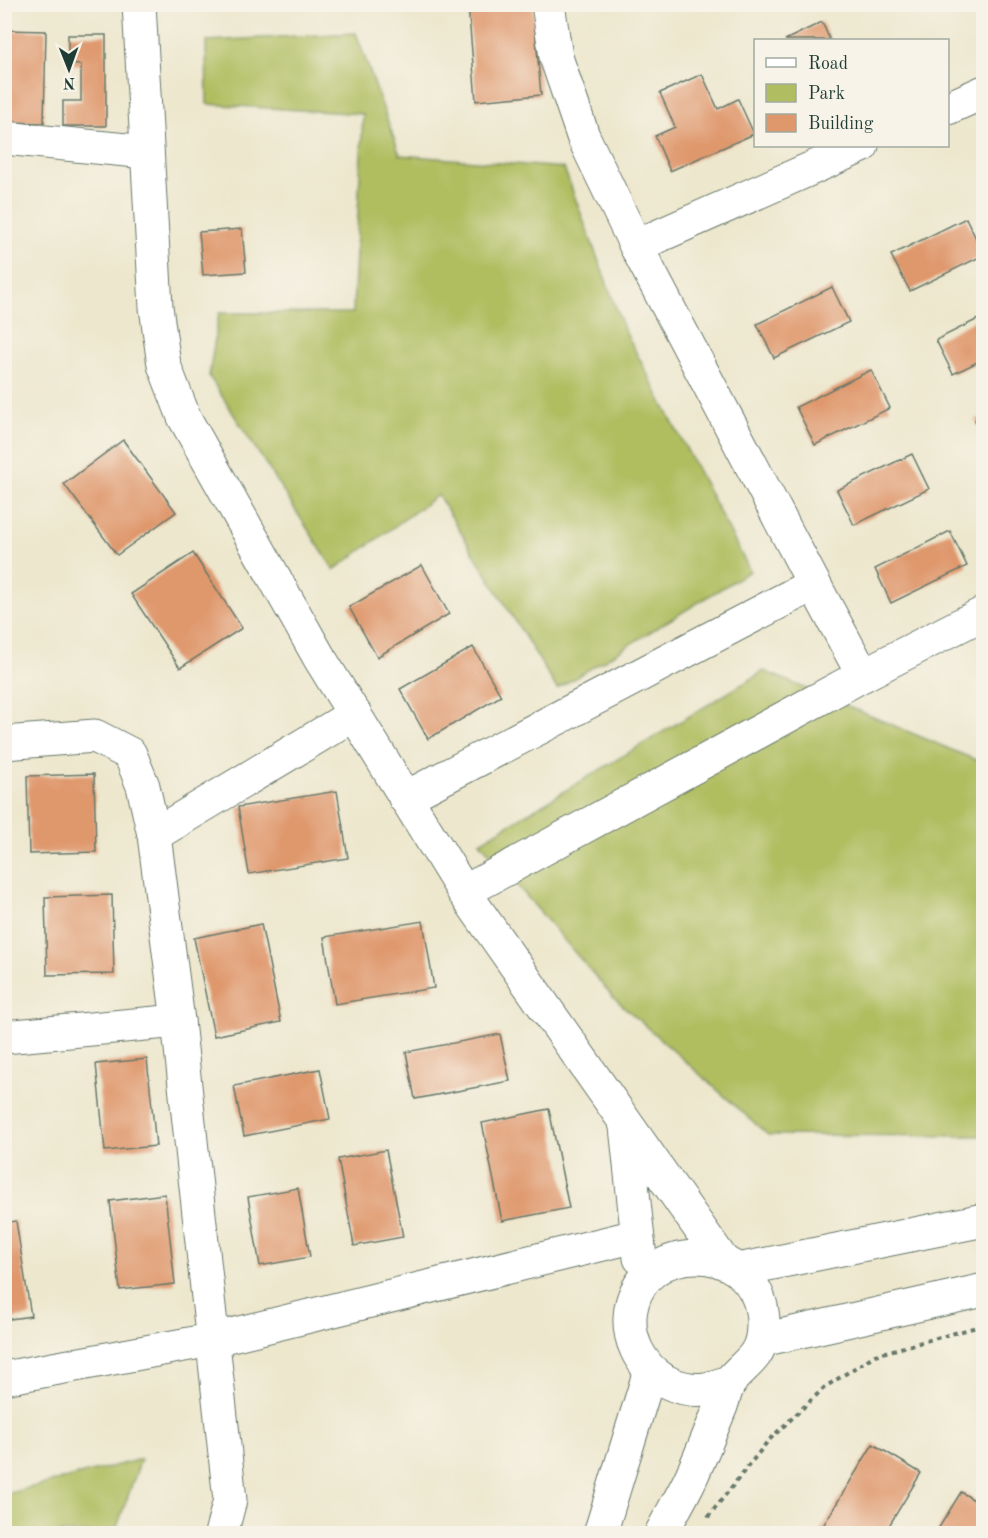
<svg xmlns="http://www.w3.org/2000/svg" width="988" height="1538" font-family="'Old Standard TT',serif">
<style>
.green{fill:#b0be61;stroke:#687e4a;stroke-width:1.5}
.building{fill:#df976c}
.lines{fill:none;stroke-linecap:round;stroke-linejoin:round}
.minor-casing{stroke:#67786a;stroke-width:35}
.path{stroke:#67786a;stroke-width:4;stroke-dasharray:4.5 4.5;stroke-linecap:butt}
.minor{stroke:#fff;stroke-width:33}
</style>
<rect width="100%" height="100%" fill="#f7f3e8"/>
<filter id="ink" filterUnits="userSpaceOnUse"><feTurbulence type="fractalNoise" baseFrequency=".0167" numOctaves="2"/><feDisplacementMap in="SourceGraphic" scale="12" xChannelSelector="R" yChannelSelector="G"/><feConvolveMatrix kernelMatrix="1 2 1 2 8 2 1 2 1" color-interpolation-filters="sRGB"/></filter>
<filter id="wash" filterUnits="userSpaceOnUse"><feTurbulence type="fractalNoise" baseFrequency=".008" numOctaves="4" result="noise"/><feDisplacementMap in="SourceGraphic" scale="24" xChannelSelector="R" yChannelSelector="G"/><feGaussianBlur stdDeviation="1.35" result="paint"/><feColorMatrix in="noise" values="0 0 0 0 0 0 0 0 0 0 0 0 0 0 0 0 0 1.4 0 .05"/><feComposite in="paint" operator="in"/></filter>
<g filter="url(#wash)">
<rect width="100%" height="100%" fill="#ede7cd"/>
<g class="green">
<polygon points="356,33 400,155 564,168 624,329 750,571 557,689 438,495 334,570 209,376 219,313 353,313 363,114 207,104 206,41"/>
<polygon points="764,671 983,763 983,1136 768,1135 613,997 480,842"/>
<polygon points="141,1459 115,1533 5,1533 5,1494"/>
</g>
<g id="blocks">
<g class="building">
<polygon points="468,4 533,4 541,95 476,101"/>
<polygon points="822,22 830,40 785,40"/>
<polygon points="4,30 46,31 44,123 4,122"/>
<polygon points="68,35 106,35 106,126 63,126 63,101 81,101 81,65 68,64"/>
<polygon points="702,74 718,109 738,99 754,134 670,171 655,136 675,127 660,93"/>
<polygon points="966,218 984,255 910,291 891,255"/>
<polygon points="242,229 246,272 203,275 199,232"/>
<polygon points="832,287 849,322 774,358 757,324"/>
<polygon points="984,316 984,359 953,374 936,340"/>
<polygon points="871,370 890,408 815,445 796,407"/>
<polygon points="984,416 984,437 975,420"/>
<polygon points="123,440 176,512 117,555 64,484"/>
<polygon points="912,454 929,489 854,525 837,490"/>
<polygon points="950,531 967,566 891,603 875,569"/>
<polygon points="193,553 242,628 180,668 131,594"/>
<polygon points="422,565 449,614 377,657 349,607"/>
<polygon points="473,647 501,696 428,739 400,689"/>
<polygon points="4,683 6,683 7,700 4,700"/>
<polygon points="94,774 96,852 29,854 27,776"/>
<polygon points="337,791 348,858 249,874 238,807"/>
<polygon points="112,895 114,974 47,975 45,897"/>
<polygon points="423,921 434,988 335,1004 324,937"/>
<polygon points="261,924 281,1022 214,1036 194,938"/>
<polygon points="500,1034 510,1081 415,1099 406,1052"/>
<polygon points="147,1059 156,1146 105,1151 96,1064"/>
<polygon points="320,1069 330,1119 244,1136 234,1086"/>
<polygon points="549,1109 569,1208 502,1221 482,1123"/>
<polygon points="386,1150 403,1237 354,1246 338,1159"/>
<polygon points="298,1188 310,1257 260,1266 248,1197"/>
<polygon points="165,1194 175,1284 120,1290 110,1201"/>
<polygon points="16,1221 31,1316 4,1320 4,1223"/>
<polygon points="873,1444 921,1473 884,1534 818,1534"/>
<polygon points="961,1492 979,1503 984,1534 935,1534"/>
</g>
</g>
</g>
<g filter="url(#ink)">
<use href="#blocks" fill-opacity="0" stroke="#67786a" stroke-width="1.5"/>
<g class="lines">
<defs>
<g id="minor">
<polyline points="139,4 156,307 164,365 184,417 319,657 464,892 722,1260"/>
<polyline points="548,4 556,57 583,136 636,246 814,584"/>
<polyline points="948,108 984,92"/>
<polyline points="4,138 147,152"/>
<polyline points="636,246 862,146"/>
<polyline points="4,743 95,736 130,754 143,786 154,835 178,1021 230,1500 221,1534"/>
<polyline points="405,798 814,584 863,675"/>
<polyline points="154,835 355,714"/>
<polyline points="464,892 863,675 984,613"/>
<polyline points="4,1037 178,1021"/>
<polyline points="626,1127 640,1258"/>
<polyline points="738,1270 984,1220"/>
<polyline points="762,1340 984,1290"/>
<polyline points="4,1378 211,1340 636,1236"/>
<polyline points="600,1534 650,1371"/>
<path d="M661 1534C671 1514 684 1494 693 1473 703 1451 712 1428 721 1406 724 1398 726 1387 731 1380 743 1365 759 1358 762 1337 766 1311 758 1284 736 1269 720 1258 703 1255 684 1258 621 1268 611 1348 665 1381 676 1387 692 1391 705 1389 713 1388 722 1384 731 1381"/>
</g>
</defs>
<use href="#minor" class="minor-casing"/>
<polyline class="path" points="708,1517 768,1441 825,1387 875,1355 984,1325"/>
<use href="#minor" class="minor"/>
</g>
</g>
<rect width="988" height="1538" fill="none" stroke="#f7f3e8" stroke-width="24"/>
<rect x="754" y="39" width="195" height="108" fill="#f7f3e8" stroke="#a1aaa0" stroke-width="1.5"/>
<rect x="766" y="58" width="30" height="9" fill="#ffffff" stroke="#a1aaa0" stroke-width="1.5"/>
<text x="808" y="69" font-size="18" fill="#1f3d34">Road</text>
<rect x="766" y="84" width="30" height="18" fill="#b0be61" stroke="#a1aaa0" stroke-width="1.5"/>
<text x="808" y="99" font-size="18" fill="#1f3d34">Park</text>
<rect x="766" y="114" width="30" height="18" fill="#df976c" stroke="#a1aaa0" stroke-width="1.5"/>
<text x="808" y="129" font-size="18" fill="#1f3d34">Building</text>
<g transform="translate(69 69) rotate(179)" stroke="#f7f3e8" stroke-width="4.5" paint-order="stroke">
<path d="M0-4.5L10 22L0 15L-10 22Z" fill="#1f3d34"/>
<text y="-9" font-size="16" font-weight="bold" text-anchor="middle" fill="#1f3d34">N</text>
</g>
</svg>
